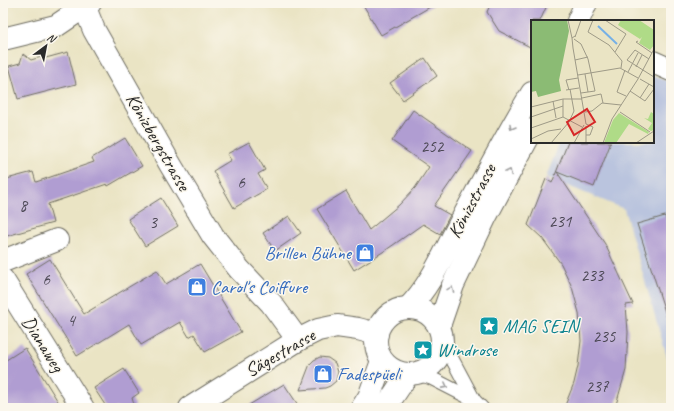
<svg xmlns="http://www.w3.org/2000/svg" width="674" height="411" font-family="Caveat,sans-serif">
<style>
.industrial{fill:#bac4de}
.building{fill:#b09dd2}
.lines{fill:none;stroke-linecap:round;stroke-linejoin:round}
.lane-casing{stroke:#6e6c61;stroke-width:15}
.street-casing{stroke:#6e6c61;stroke-width:24}
.secondary-casing{stroke:#6e6c61;stroke-width:24}
.lane{stroke:#fff;stroke-width:13}
.street{stroke:#fff;stroke-width:22}
.secondary{stroke:#fff;stroke-width:22}
.oneway{stroke:#a0a0a0}
.labels{text-anchor:middle;dominant-baseline:central;stroke-width:3;stroke-linejoin:round;paint-order:stroke}
.number-label{font-size:17px;fill:#4c4855}
.street-label{font-size:19px;fill:#2b2b2b;stroke:#fbf7ec}
.shop-label{font-size:19px;fill:#366cbe;stroke:#fbf7ec;text-anchor:start}
.culture-label{font-size:19px;fill:#0d838f;stroke:#fbf7ec;text-anchor:start}
.inset-river{fill:none;stroke:#76b0e6;stroke-width:2}
.inset-road{fill:none;stroke:#9e9a87;stroke-width:1}
.view{fill:#d62828;fill-opacity:0.15;stroke:#d62828;stroke-width:2}
.inset-edge{fill:none;stroke:#2b2b2b;stroke-width:2}
</style>
<rect width="100%" height="100%" fill="#fbf7ec"/>
<filter id="ink" filterUnits="userSpaceOnUse"><feTurbulence type="fractalNoise" baseFrequency=".025" numOctaves="2"/><feDisplacementMap in="SourceGraphic" scale="8" xChannelSelector="R" yChannelSelector="G"/><feConvolveMatrix kernelMatrix="1 2 1 2 8 2 1 2 1" color-interpolation-filters="sRGB"/></filter>
<filter id="wash" filterUnits="userSpaceOnUse"><feTurbulence type="fractalNoise" baseFrequency=".012" numOctaves="4" result="noise"/><feDisplacementMap in="SourceGraphic" scale="16" xChannelSelector="R" yChannelSelector="G"/><feGaussianBlur stdDeviation="0.9" result="paint"/><feColorMatrix in="noise" values="0 0 0 0 0 0 0 0 0 0 0 0 0 0 0 0 0 1.4 0 .05"/><feComposite in="paint" operator="in"/></filter>
<g filter="url(#wash)">
<rect width="100%" height="100%" fill="#eae4c4"/>
<polygon class="industrial" points="653,76 671,82 671,371 624,209 546,177 560,142 653,142"/>
<g id="blocks">
<g class="building">
<polygon points="362,3 437,3 381,35"/>
<polygon points="491,3 548,3 540,21 532,21 532,48 499,31 487,12"/>
<polygon points="68,52 76,84 18,99 9,66 20,63 23,54 31,60 41,57 42,59"/>
<polygon points="425,58 437,76 403,100 390,83"/>
<polygon points="413,110 472,151 434,206 450,215 440,234 423,224 386,250 354,270 317,209 346,191 369,230 399,205 415,188 429,167 392,141"/>
<polygon points="125,138 142,166 108,186 107,184 48,204 53,223 3,237 3,180 33,172 36,182 94,162 92,158"/>
<polygon points="249,142 265,170 258,174 267,189 234,208 213,171 231,160 227,154"/>
<polygon points="568,142 611,142 594,187 557,172 605,244 633,304 626,305 628,332 626,370 615,408 564,408 574,383 578,366 581,341 579,313 572,287 561,264 542,238 528,225 546,179 552,183"/>
<polygon points="161,198 178,226 145,246 128,219"/>
<polygon points="289,216 301,233 275,251 263,233"/>
<polygon points="665,216 671,236 671,318 667,318 637,224"/>
<polygon points="50,259 84,314 157,270 166,284 200,264 241,332 205,352 194,334 189,337 180,322 141,345 129,324 77,356 26,274"/>
<polygon points="25,348 62,408 3,408 3,362"/>
<polygon points="320,357 328,358 335,363 338,372 336,381 330,386 325,388 300,390 310,364 314,360"/>
<polygon points="124,369 139,393 132,398 135,408 107,408 94,388"/>
<polygon points="284,384 300,408 244,408"/>
</g>
</g>
</g>
<g filter="url(#ink)">
<use href="#blocks" fill-opacity="0" stroke="#6e6c61" stroke-width="1"/>
<g class="lines">
<defs>
<g id="lane">
<polyline points="442,340 474,400 482,408"/>
<polyline points="416,373 431,378 474,400"/>
</g>
<g id="street">
<polyline points="83,3 94,30 170,164 213,236 239,269 271,303 298,340"/>
<polyline points="3,39 56,26 90,3"/>
<polyline points="3,261 57,240"/>
<polyline points="3,280 83,408"/>
</g>
<g id="secondary">
<polyline points="578,21 586,3"/>
<polyline points="653,62 671,70"/>
<circle cx="409" cy="341" r="33"/>
<path d="M408 308C431 285 443 255 458 227 482 182 505 137 532 93"/>
<polyline points="439,326 453,285 486,216 532,130"/>
<polyline points="190,408 298,340 318,330 337,326 358,329 377,334"/>
<polyline points="362,408 369,397 382,361"/>
<polyline points="385,408 408,374"/>
</g>
</defs>
<use href="#lane" class="lane-casing"/>
<use href="#street" class="street-casing"/>
<use href="#secondary" class="secondary-casing"/>
<use href="#lane" class="lane"/>
<use href="#street" class="street"/>
<use href="#secondary" class="secondary"/>
</g>
<defs><path id="oneway-chevron" d="M-2-3.5L2.5 0L-2 3.5" fill="none" stroke-width="1.6" stroke-linecap="round" stroke-linejoin="round"/></defs>
<g class="oneway">
<use href="#oneway-chevron" transform="translate(512 127) rotate(120)"/>
<use href="#oneway-chevron" transform="translate(509 172) rotate(-62)"/>
<use href="#oneway-chevron" transform="translate(451 289) rotate(-69)"/>
<use href="#oneway-chevron" transform="translate(445 386) rotate(28)"/>
</g>
</g>
<defs>
<symbol id="shop-square" viewBox="-11 -11 22 22"><rect x="-9" y="-9" width="18" height="18" rx="4" fill="#3f7fe0" stroke="#fbf7ec"/><path d="M-5-2.5h2.3a2.7 3.5 0 0 1 5.4 0H5L5.5 6h-11ZM-1.5-2.5h3a1.5 2.3 0 0 0-3 0Z" fill="#fff"/></symbol>
<symbol id="sight-square" viewBox="-11 -11 22 22"><rect x="-9" y="-9" width="18" height="18" rx="4" fill="#0f9aa8" stroke="#fbf7ec"/><path d="M0-6L1.8-2.2L6-1.7L2.9 1.2L3.7 5.4L0 3.3L-3.7 5.4L-2.9 1.2L-6-1.7L-1.8-2.2Z" fill="#fff"/></symbol>
</defs>
<g fill-rule="evenodd">
<use href="#shop-square" x="354" y="242" width="22" height="22"/>
<use href="#shop-square" x="186" y="276" width="22" height="22"/>
<use href="#sight-square" x="478" y="315" width="22" height="22"/>
<use href="#sight-square" x="412" y="339" width="22" height="22"/>
<use href="#shop-square" x="312" y="363" width="22" height="22"/>
</g>
<g class="labels">
<g class="number-label">
<text x="432" y="146">252</text>
<text x="241" y="182">6</text>
<text x="23" y="205">8</text>
<text x="560" y="221">231</text>
<text x="153" y="222">3</text>
<text x="592" y="275">233</text>
<text x="46" y="279">6</text>
<text x="71" y="320">4</text>
<text x="604" y="336">235</text>
<text x="597" y="386">237</text>
</g>
<g class="street-label">
<text transform="translate(158 142) rotate(60)">Könizbergstrasse</text>
<text transform="translate(472 201) rotate(-62)">Könizstrasse</text>
<text transform="translate(43 344) rotate(58)">Dianaweg</text>
<text transform="translate(280 353) rotate(-30)">Sägestrasse</text>
</g>
<g class="shop-label">
<text x="351" y="253" text-anchor="end">Brillen Bühne</text>
<text x="211" y="287">Carol's Coiffure</text>
<text x="337" y="374">Fadespüeli</text>
</g>
<g class="culture-label">
<text x="503" y="326">MAG SEIN</text>
<text x="437" y="350">Windrose</text>
</g>
</g>
<g transform="translate(531 20)">
<rect width="123" height="123" fill="#eae4c4"/>
<path d="M90 0H108L123 10V25L119 30 108 23 111 17 109 19 87 5ZM120 92 123 94V110L120 111 117 109 121 103 113 98 117 99ZM88 93 118 112 117 114 98 104 85 123H73L82 100Z" fill="#afdb87"/>
<path d="M0 0H36L38 11 28 60 30 71 7 77 5 71 0 72Z" fill="#8bbb74"/>
<path class="inset-river" d="M67 6 86 24"/>
<path class="inset-road" d="M37 0 41 18M62 0 57 12 78 25 91 41 90 48M74 0 95 14 84 32M44 16 41 18 42 28 55 104M44 17 50 0M43 19 50 24 57 39 64 71 50 73M107 21 105 22 121 33M118 39 104 30 96 40 123 57M44 40 57 37M105 47 111 35M94 50 86 72 95 76M97 52 107 33M54 54 57 72M47 55 89 48 107 58M107 59 123 29M109 59 123 67M35 70 48 68M38 70 35 60 47 58M99 71 114 81 123 69M51 78 70 74 72 83M109 78 118 64M22 81 25 98M0 87 32 79H51M54 92 61 91 71 83 90 85M89 92 119 112M0 97 32 86M32 97V79M55 106V123M0 108 32 97 51 107M55 115H59L62 107 55 104M0 119 17 111 30 109M20 123 38 102 43 91 39 69M43 123 53 105M72 123 81 99 107 59M105 123 123 111"/>
<path class="view" d="M56 89 64 102 43 115 36 102Z"/>
<rect width="123" height="123" class="inset-edge"/>
</g>
<rect width="674" height="411" fill="none" stroke="#fbf7ec" stroke-width="16"/>
<g transform="translate(46 46) rotate(32)" stroke="#fbf7ec" stroke-width="3" paint-order="stroke">
<path d="M0-3L7 15L0 10L-7 15Z" fill="#2b2b2b"/>
<text y="-6" font-size="11" font-weight="bold" text-anchor="middle" fill="#2b2b2b">N</text>
</g>
</svg>
